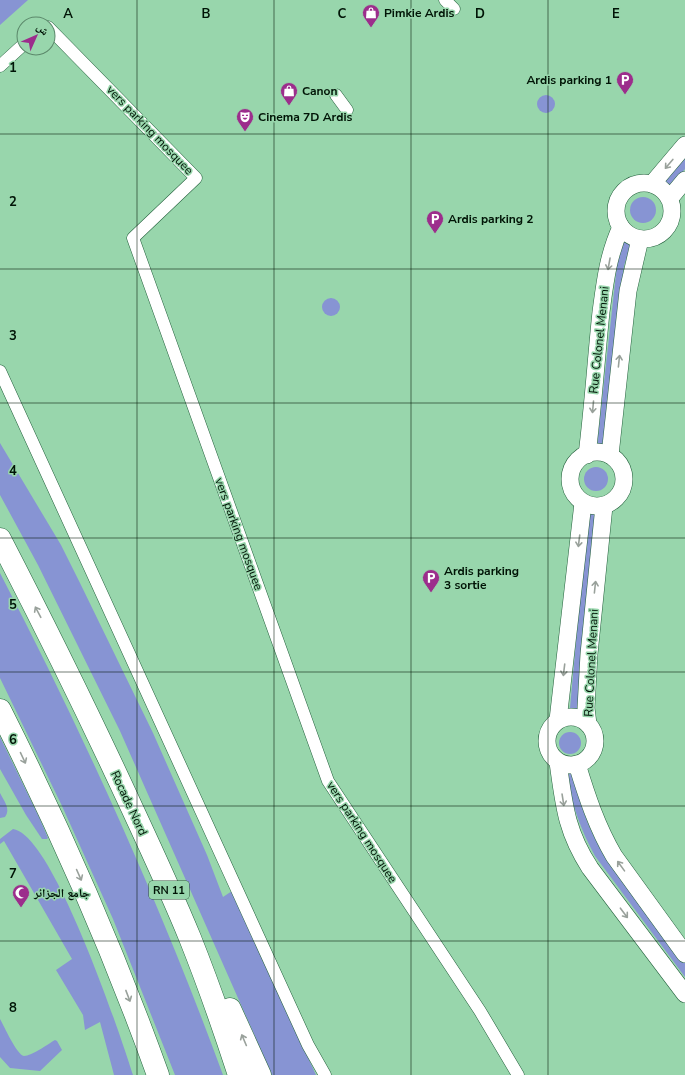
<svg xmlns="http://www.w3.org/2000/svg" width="685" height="1075" font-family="'Nunito Sans','Noto Naskh Arabic',sans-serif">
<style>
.green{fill:#8794d3}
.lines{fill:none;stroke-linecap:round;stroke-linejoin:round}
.street-casing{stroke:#23603c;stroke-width:13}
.secondary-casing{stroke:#23603c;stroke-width:18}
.highway-casing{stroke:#23603c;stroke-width:23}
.street{stroke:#fff;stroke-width:12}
.secondary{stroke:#fff;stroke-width:17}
.highway{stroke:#fff;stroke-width:22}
.oneway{stroke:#99a19b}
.grid{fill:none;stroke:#001406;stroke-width:1;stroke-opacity:0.55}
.labels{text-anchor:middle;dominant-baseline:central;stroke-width:3;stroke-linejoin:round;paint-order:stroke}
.shield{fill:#98d6ac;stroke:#2e4e38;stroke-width:1}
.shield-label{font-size:11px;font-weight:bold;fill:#001406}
.poi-label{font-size:12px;font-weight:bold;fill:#001406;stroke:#98d6ac;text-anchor:start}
.street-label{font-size:12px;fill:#001406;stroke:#98d6ac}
.grid-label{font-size:13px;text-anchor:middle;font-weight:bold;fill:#001406;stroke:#98d6ac;stroke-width:3;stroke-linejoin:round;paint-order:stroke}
</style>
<rect width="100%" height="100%" fill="#98d6ac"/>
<g class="green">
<polygon points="0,0 28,0 0,25"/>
<circle cx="546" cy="104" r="9"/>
<polygon points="685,156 685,169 670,187 663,182"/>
<circle cx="643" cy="210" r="13"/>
<polygon points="625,238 632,240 624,266 605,447 597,446 617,265"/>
<circle cx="331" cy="307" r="9"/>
<polygon points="0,443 61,545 80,583 153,733 207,855 223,897 232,891 316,1075 272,1075 120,731 38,565 0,495"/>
<circle cx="596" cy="479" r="12"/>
<polygon points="588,510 597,511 578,709 570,708"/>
<path d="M0 573C84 735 160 903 223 1075H175L113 919 62 806 0 678Z"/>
<circle cx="570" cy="743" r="11"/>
<polygon points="0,737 39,817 48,838 47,839 42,839 26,815 0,769"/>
<path d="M575 773C579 802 587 826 602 851L685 963V977L595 856C581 830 571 804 567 774Z"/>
<path d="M0 793C4 801 11 809 5 817L0 818Z"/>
<path d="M13 829C53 834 120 1034 133 1075H114L100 1022 85 1030 83 1015 56 970 72 959 4 841 0 844V839Z"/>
<path d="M0 1019C4 1026 17 1055 24 1056 32 1056 48 1044 55 1040L57 1041 62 1050 40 1071 10 1068 0 1057Z"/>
</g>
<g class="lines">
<defs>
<g id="street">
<polyline points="445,0 454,9"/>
<polyline points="48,27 196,178 133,238 328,781 480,1011 518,1075"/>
<polyline points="0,66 24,44"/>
<polyline points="336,95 347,110"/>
<polyline points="0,371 308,1045 325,1075"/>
</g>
<g id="secondary">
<circle cx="644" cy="211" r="28"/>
<polyline points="652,184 685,145"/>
<polyline points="670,198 685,180"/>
<circle cx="597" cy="479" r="27"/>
<path d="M587 455C593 407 596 360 601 312 605 282 608 255 621 227"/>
<polyline points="610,455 628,291 640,239"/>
<circle cx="571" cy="741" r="24"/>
<polyline points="558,720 583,503"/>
<polyline points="588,724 586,708 589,654 604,506"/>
<path d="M558 762C564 805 566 831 590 868L685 994"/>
<path d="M577 764C587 797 597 827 614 856L685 954"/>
</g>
<g id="highway">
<path d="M0 539C46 628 90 717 132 808 152 851 172 894 190 938 208 983 224 1029 239 1075"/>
<path d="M0 710C60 829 113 950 158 1075"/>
<polyline points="230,1009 260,1075"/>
</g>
</defs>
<use href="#street" class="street-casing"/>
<use href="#secondary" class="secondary-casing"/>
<use href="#highway" class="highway-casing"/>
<use href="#street" class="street"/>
<use href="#secondary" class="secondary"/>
<use href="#highway" class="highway"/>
</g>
<defs><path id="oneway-shaft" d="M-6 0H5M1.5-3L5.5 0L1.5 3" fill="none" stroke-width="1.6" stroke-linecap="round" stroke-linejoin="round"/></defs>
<g class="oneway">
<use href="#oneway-shaft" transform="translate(669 164) rotate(130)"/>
<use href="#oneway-shaft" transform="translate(609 264) rotate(100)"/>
<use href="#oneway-shaft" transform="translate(619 361) rotate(-84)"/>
<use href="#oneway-shaft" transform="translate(593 407) rotate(95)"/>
<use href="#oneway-shaft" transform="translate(579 541) rotate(97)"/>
<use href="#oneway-shaft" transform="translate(595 587) rotate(-84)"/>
<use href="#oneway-shaft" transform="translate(38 612) rotate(-118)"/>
<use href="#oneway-shaft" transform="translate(564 670) rotate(97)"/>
<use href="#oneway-shaft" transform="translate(23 758) rotate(65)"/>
<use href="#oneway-shaft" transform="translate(563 800) rotate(81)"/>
<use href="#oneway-shaft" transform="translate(621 866) rotate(-126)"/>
<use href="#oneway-shaft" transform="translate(79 875) rotate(66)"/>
<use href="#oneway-shaft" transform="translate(624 913) rotate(53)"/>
<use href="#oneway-shaft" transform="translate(128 996) rotate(69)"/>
<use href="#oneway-shaft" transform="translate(244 1040) rotate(-113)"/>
</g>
<path class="grid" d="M137 0V1075M274 0V1075M411 0V1075M548 0V1075M0 134H685M0 269H685M0 403H685M0 538H685M0 672H685M0 806H685M0 941H685"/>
<defs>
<symbol id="shop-pin" viewBox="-11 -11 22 30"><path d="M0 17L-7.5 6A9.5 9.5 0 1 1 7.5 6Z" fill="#9c2d8c" stroke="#98d6ac"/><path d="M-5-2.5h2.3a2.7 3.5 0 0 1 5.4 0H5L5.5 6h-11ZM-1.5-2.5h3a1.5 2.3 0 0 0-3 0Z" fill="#fff"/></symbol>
<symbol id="parking-pin" viewBox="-11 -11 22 30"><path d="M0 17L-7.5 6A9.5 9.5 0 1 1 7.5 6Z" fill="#9c2d8c" stroke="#98d6ac"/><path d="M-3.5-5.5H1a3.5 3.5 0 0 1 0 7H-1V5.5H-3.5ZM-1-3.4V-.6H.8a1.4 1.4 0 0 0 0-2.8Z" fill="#fff"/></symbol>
<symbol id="theatre-pin" viewBox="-11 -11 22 30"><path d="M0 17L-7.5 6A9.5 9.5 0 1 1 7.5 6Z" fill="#9c2d8c" stroke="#98d6ac"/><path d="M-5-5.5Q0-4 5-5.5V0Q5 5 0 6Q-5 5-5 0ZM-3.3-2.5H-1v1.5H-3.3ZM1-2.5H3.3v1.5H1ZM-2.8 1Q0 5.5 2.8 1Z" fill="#fff"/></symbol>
<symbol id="mosque-pin" viewBox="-11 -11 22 30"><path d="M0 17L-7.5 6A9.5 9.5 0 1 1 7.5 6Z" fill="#9c2d8c" stroke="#98d6ac"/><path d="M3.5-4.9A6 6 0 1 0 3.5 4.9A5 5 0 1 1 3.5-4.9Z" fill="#fff"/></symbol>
</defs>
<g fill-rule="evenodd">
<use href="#shop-pin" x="361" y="3" width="20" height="27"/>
<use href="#parking-pin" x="615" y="70" width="20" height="27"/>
<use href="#shop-pin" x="279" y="81" width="20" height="27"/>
<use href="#theatre-pin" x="235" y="107" width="20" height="27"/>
<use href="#parking-pin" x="425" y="209" width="20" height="27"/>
<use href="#parking-pin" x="421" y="568" width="20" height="27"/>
<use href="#mosque-pin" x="11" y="883" width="20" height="27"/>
</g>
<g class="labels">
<rect class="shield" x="149" y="881" width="40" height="18" rx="3"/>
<g class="shield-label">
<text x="169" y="890">RN 11</text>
</g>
<g class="poi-label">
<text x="384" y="13">Pimkie Ardis</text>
<text x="612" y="80" text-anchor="end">Ardis parking 1</text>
<text x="302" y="91">Canon</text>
<text x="258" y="117">Cinema 7D Ardis</text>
<text x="448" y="219">Ardis parking 2</text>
<text x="444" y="571">Ardis parking<tspan x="444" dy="14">3 sortie</tspan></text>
<text x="34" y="893">جامع الجزائر</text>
</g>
<g class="street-label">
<text transform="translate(150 130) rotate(46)">vers parking mosquee</text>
<text transform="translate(599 340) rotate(-84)">Rue Colonel Menani</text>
<text transform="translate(239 534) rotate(70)">vers parking mosquee</text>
<text transform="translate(591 663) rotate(-87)">Rue Colonel Menani</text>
<text transform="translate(129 803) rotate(65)">Rocade Nord</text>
<text transform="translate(362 832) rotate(57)">vers parking mosquee</text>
</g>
</g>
<g class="grid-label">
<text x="68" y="18">A</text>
<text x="206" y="18">B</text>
<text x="342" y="18">C</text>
<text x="480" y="18">D</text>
<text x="616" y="18">E</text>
<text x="13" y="72">1</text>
<text x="13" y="206">2</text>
<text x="13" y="340">3</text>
<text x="13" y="475">4</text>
<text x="13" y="609">5</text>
<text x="13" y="744">6</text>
<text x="13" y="878">7</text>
<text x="13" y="1012">8</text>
</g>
<g transform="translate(36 36) rotate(45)"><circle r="19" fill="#98d6ac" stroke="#5b886a"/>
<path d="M0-3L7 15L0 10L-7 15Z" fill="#9c2d8c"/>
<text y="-6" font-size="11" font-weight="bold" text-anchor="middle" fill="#001406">ش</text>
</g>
</svg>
